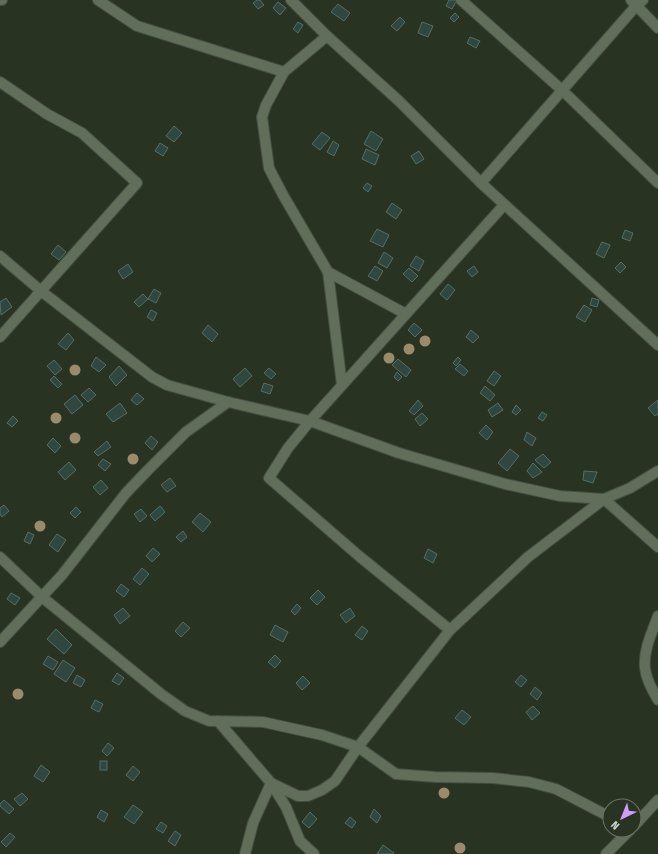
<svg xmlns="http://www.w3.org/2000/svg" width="658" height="854" font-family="'Fira Sans Condensed',sans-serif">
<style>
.building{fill:#2e473f;stroke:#556f65}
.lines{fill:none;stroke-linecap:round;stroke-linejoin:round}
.minor-casing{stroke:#454f40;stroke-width:12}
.minor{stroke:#606e5a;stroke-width:10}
.tree{fill:#9d8a6b}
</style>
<rect width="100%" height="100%" fill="#283322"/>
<g class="building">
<polygon points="257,0 260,0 264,5 258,9 253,3"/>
<polygon points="449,0 457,0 452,9 446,6"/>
<polygon points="278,2 286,8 280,15 273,8"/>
<polygon points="338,4 350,13 344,21 331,12"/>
<polygon points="455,13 459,17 454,22 450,18"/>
<polygon points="400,17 405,22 397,31 391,26"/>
<polygon points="298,22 303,25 298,33 293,29"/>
<polygon points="422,22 433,26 428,37 418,33"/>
<polygon points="470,37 480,41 476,48 467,43"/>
<polygon points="174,126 182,133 174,142 166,136"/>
<polygon points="371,131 383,139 376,151 364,144"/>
<polygon points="322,132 330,138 320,150 312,144"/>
<polygon points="333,141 339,145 334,156 327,152"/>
<polygon points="160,143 168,148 163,156 155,151"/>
<polygon points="366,149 379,155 375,165 362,159"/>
<polygon points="419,151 424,159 416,164 411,156"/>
<polygon points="367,183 372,186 368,192 363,188"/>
<polygon points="392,203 402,210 396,219 386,212"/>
<polygon points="377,229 389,235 383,247 370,241"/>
<polygon points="625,230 633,233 630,241 622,238"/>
<polygon points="602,242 610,245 604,258 596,254"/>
<polygon points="58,245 66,252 59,260 51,254"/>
<polygon points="384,252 393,258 387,268 378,263"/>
<polygon points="416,256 424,261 419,271 410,266"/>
<polygon points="621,262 626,267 620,273 615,268"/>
<polygon points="128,264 133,272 123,279 118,271"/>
<polygon points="375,266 383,271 377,281 368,276"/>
<polygon points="474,266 478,272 472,277 467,271"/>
<polygon points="409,268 418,276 412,282 403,274"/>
<polygon points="448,284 455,290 447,300 440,294"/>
<polygon points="154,289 161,293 156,303 148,299"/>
<polygon points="143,294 148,299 139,307 134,302"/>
<polygon points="6,298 12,307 1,315 0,302"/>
<polygon points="592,298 599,300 597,307 590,305"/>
<polygon points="584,305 592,310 585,322 576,317"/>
<polygon points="151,310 157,313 153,321 147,317"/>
<polygon points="414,323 422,330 415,337 408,330"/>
<polygon points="208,325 218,334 212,342 202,333"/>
<polygon points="471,330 479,337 473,343 466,337"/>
<polygon points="68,333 74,340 66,350 58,344"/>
<polygon points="96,357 106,365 99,372 91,366"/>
<polygon points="458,357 461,360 456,366 453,363"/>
<polygon points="398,359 411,370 406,377 392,365"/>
<polygon points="54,360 62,369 55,375 47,366"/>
<polygon points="460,364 468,371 464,376 455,369"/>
<polygon points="119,366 127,375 116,386 109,377"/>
<polygon points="245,368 252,376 240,387 233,379"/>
<polygon points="269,368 276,374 271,379 264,373"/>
<polygon points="494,371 501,376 494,386 487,381"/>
<polygon points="397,372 402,377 398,381 394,377"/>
<polygon points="54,376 62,384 58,388 50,380"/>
<polygon points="264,383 273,386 270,394 261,391"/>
<polygon points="485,386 495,395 490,401 480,393"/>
<polygon points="89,388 96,395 88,402 81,395"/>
<polygon points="137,393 144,399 137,405 131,400"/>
<polygon points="75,395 83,405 72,414 64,404"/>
<polygon points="418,400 423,406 414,415 409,411"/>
<polygon points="658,400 658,414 655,416 648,408"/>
<polygon points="120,403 127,413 113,422 106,414"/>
<polygon points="498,403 503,410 492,417 488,410"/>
<polygon points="516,405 521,410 516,415 512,412"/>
<polygon points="542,412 547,415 543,421 538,418"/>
<polygon points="422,413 428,419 420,426 415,419"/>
<polygon points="13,416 18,421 12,427 7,423"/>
<polygon points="486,425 493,432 487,440 479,433"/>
<polygon points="527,432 536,438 532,446 524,440"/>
<polygon points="151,436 158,442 152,450 145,443"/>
<polygon points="53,438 61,446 55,453 47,445"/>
<polygon points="107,441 111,447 98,456 94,452"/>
<polygon points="510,449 519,456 507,471 498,463"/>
<polygon points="543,454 551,462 544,468 535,460"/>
<polygon points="103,459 111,464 105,471 98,465"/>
<polygon points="69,462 76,470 65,480 58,472"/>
<polygon points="533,463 542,472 533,478 527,471"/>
<polygon points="584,471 597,472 593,483 583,480"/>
<polygon points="170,478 176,486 167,492 161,485"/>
<polygon points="101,480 108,488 100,495 93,487"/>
<polygon points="4,505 9,511 2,517 0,514 0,508"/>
<polygon points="160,506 165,512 155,521 150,515"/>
<polygon points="76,507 81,512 75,518 70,513"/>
<polygon points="141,509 147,516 140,522 134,514"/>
<polygon points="200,513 211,522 203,532 192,522"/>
<polygon points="183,531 187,537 181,542 176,537"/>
<polygon points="28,532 34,535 30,544 24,541"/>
<polygon points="57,534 66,540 58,552 49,545"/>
<polygon points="153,548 160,554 152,562 146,556"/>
<polygon points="428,549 437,554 433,563 424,558"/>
<polygon points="142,568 149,574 140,585 133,579"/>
<polygon points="121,584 129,590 124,597 116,591"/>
<polygon points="318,590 325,597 317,605 310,598"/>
<polygon points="11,593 20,598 15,605 7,599"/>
<polygon points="297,604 301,608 295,615 291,611"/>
<polygon points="123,608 130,616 120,624 114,615"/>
<polygon points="350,608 355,616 346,623 340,615"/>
<polygon points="183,622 190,628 181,637 175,631"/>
<polygon points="275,625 288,632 283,642 270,635"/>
<polygon points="362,626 368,631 362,640 355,635"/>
<polygon points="56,629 72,645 64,654 47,639"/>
<polygon points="275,655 281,661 275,668 268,662"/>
<polygon points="48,656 58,662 53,670 43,664"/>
<polygon points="63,660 75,668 66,682 54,674"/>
<polygon points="117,673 124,678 119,685 112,681"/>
<polygon points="77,675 85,680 81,687 73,683"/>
<polygon points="521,675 527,680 521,687 515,682"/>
<polygon points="303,676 310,683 302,690 296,683"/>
<polygon points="535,687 542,693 537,700 530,694"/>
<polygon points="95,700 103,704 99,712 91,708"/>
<polygon points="533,706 540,713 532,720 526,712"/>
<polygon points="462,710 471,717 464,725 455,718"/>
<polygon points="108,743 114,748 107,756 102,751"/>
<rect x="100" y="761" width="7" height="9"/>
<polygon points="41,765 50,772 43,782 34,776"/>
<polygon points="133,766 140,772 133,781 126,775"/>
<polygon points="22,793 28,799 20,806 14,799"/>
<polygon points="4,800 14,809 9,814 0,806 0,804"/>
<polygon points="133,805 143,812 134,824 124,817"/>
<polygon points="374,809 381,816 377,823 370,817"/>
<polygon points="101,810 108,814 104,822 97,817"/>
<polygon points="310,812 317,819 309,828 302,822"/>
<polygon points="350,817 356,822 352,828 345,823"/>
<polygon points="161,822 167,826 163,833 156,829"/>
<polygon points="175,831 181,835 175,846 168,841"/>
<polygon points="10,833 15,837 6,847 1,842"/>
<polygon points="383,845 394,853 393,854 377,854"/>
</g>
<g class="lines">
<defs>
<g id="minor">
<polyline points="0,0 2,0"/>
<polyline points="98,0 137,26 284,72"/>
<polyline points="291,0 327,36 399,101 481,183 658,345"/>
<polyline points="461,0 563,91 658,183"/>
<polyline points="631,0 658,28"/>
<polyline points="327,36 284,72 266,105 262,117 269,168 283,195 328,272 342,385"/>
<polyline points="0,82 47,114 82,133 137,183 0,337"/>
<polyline points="481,183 636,6 643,0"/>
<polyline points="0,256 41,291 152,377 167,385 185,390 228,402 310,421 399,453 505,484 560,496 604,499 630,488 658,471"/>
<polyline points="328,272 406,314"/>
<polyline points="0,557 42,597 161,694 185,711 209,721 263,722 322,735 358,747 396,774 435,777 493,778 529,782 556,789 610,817"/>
<path d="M658 616C652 632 643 651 645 668 646 679 652 690 658 700"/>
<polyline points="450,630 528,557 604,499 658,547"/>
<polyline points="0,642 62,575 126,493 148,470 186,432 228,402"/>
<polyline points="218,721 271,783 286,807 300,841 314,854"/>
<polyline points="271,783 298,796 308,796 322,790 335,781 358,747 450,630 359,556 269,478 288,448 310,421 504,205"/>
<polyline points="634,826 658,800"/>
<polyline points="245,854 253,823 271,783"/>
<polyline points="606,854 630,830"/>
</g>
</defs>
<use href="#minor" class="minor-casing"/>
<use href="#minor" class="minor"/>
</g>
<g class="tree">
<circle cx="425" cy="341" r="5.5"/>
<circle cx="409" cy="349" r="5.5"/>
<circle cx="389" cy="358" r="5.5"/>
<circle cx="75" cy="370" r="5.5"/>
<circle cx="56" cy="418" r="5.5"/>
<circle cx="75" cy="438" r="5.5"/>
<circle cx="133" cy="459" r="5.5"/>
<circle cx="40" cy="526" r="5.5"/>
<circle cx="18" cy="694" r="5.5"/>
<circle cx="444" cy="793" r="5.5"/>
<circle cx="460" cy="848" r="5.5"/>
</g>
<g transform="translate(622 818) rotate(223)"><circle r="19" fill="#283322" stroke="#6a7365"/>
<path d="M0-3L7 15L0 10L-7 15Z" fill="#d29cfd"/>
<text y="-6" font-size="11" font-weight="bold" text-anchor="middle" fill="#cdd4c9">N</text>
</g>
</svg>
